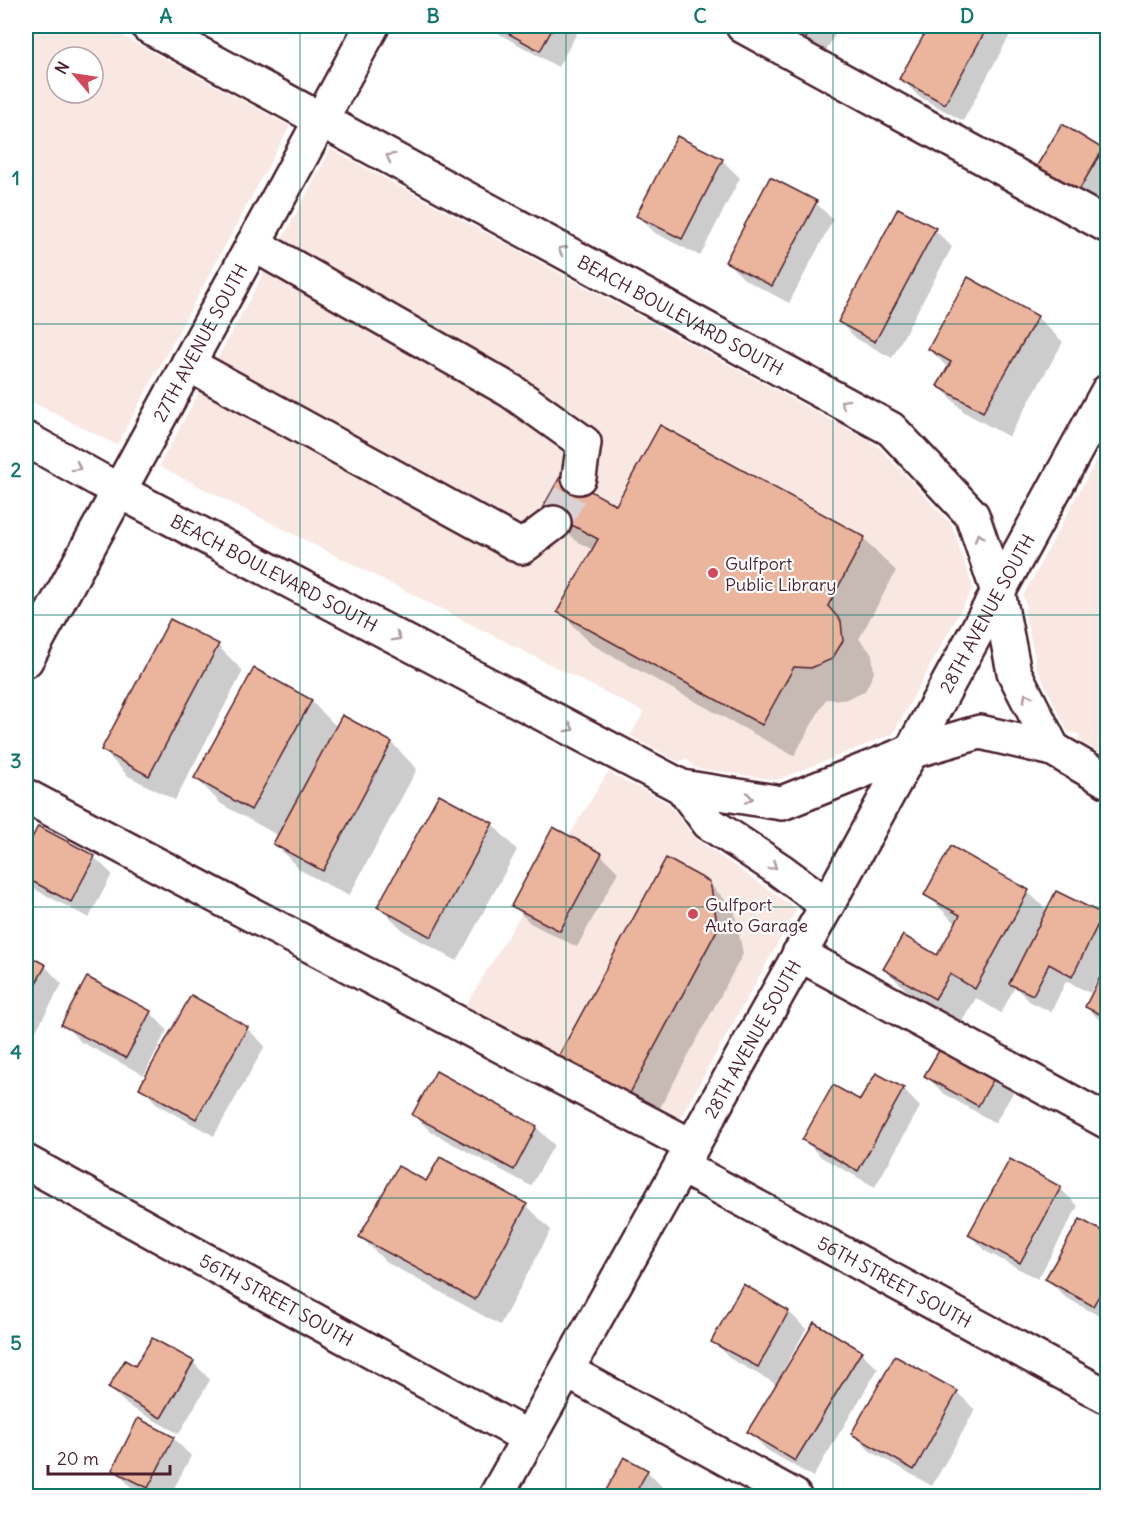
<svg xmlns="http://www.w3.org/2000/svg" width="1133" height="1522" font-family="Delius,sans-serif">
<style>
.built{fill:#f9e8e2;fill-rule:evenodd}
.shadow{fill:#0003}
.building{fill:#eab49d;stroke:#4a1f2b;stroke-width:1.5}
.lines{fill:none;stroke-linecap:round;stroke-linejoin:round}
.minor-tunnel{stroke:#dbd2d5;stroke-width:33;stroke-dasharray:33 16;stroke-linecap:butt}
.minor-casing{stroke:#4a1f2b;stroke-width:38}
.minor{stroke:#fff;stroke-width:33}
.oneway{stroke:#ae9aa0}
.grid{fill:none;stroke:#0f766e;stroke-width:1.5;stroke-opacity:0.55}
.poi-dot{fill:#d1495b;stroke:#fff;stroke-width:2}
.labels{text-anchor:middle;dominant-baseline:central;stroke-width:4.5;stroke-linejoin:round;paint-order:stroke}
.street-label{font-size:18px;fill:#4a1f2b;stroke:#fff}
.poi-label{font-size:18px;fill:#4a1f2b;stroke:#fff;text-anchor:start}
.neatline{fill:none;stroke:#0f766e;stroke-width:2}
.grid-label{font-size:20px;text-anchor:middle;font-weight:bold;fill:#0f766e}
</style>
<rect width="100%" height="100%" fill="#fff"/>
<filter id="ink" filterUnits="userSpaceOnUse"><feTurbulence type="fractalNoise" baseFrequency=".0167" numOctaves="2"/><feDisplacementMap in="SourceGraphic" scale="12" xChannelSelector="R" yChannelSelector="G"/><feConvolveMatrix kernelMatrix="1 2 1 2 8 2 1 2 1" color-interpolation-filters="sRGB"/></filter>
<g filter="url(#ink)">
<g class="built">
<path d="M26 26H104L290 126 117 445 26 399ZM57 57H93V93H57Z"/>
<polygon points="331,149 877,445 952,525 973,588 893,734 777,780 694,768 687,758 679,762 630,736 644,712 159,466"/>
<polygon points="1107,440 1108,757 1107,757 1078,740 1079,734 1068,732 1037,668 1024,609 1027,608 1023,596"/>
<polygon points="608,772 668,803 697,840 797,909 674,1129 466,1005"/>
</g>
<g class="shadow">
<polygon points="490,26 581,26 558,67 498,33"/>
<polygon points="758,26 840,26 819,63"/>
<polygon points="930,26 1004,26 1011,33 963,121 918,96 901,78"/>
<polygon points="26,123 34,131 26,146"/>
<polygon points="1062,126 1102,151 1108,156 1108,188 1092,214 1052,189"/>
<polygon points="678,138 722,160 740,178 700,256 655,233 638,216"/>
<polygon points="816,203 833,220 789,303 744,279 727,262"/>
<polygon points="935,230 952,247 892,358 857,339 839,322"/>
<polygon points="1037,317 1063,342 1009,437 964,412 939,386 949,369 929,349"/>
<polygon points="661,427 864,539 896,571 859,639 872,654 874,673 865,691 844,700 826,699 794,756 591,644 559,611 593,550 576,541 544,509 617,507"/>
<polygon points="218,646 243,671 175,800 128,776 103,750"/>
<polygon points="311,701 337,727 342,717 392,743 417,769 349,896 300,870 275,844 279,836 221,804 196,778"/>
<polygon points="492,824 517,850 457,961 405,932 379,907"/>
<polygon points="38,828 94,857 112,874 89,918 34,889 26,881 26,854"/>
<polygon points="952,848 1028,892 1048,911 1057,893 1103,916 1108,920 1108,958 1090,993 1066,981 1051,1012 1029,1001 1015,987 1001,1013 976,998 961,1023 910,994 885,969 938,957 957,923 952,920 926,894"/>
<polygon points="601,855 618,872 577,947 530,923 513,905"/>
<polygon points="709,883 734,909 743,954 654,1119 586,1083"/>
<polygon points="26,955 45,966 62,984 32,1038 26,1034"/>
<polygon points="1108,965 1108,1026 1104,1024 1086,1007"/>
<polygon points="192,997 247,1028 265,1046 214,1136 158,1105 141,1087"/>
<polygon points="150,1012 167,1030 144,1075 81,1042 63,1024"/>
<polygon points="436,1073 536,1127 554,1145 531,1186 431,1132 414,1115"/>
<polygon points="996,1074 1014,1091 995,1123 943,1093 926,1076"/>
<polygon points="903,1089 920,1107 875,1187 821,1157 804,1140 861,1103"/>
<polygon points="427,1184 526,1205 551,1230 500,1325 386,1262 361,1237"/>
<polygon points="1060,1188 1078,1206 1038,1279 987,1252 970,1235"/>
<polygon points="1108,1236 1108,1321 1065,1297 1047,1279"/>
<polygon points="744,1286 789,1312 806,1329 780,1376 782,1377 861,1352 878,1369 813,1477 767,1450 749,1432 778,1385 731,1359 713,1341"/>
<polygon points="193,1362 210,1380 179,1434 127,1405 110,1388 136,1368"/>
<polygon points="957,1392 975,1410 932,1486 870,1451 853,1434"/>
<polygon points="173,1438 191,1456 170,1496 150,1496 131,1487 114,1469"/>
<polygon points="625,1459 647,1471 664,1489 660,1496 605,1496"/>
<polygon points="220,1492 228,1496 218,1496"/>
</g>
<g class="building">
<polygon points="495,26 554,26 540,51"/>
<polygon points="762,26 813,26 801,47"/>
<polygon points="929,26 988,26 945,104 899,79"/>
<polygon points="1062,124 1103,149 1075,197 1033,172"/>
<polygon points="677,136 723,159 682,239 636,216"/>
<polygon points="770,177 817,201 772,286 725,262"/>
<polygon points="898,208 936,228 875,342 838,322"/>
<polygon points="968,277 1038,316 983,412 937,386 951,362 928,349"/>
<polygon points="660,425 865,537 828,606 841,621 843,641 832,659 811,668 794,667 762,725 557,612 598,539 542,509 561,475 616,505"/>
<polygon points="170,619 219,644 149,776 101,750"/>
<polygon points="254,668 312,700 251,810 194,778"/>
<polygon points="342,715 392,742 323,871 273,844"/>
<polygon points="439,794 493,823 431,937 377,907"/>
<polygon points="38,826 95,856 71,902 26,878 26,850"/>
<polygon points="553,827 602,853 560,931 511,906"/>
<polygon points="951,846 1029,890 975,989 950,974 935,999 883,969 903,935 937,955 960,915 924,895"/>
<polygon points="666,858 710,882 718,928 629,1095 558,1057"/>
<polygon points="1056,891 1103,914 1072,977 1049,964 1033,995 1009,984"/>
<polygon points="26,954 46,965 26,1001"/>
<polygon points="1108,961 1108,1018 1085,1007"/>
<polygon points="87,977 151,1011 126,1058 61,1025"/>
<polygon points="191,995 248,1027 196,1119 139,1088"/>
<polygon points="944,1042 997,1073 978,1106 924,1076"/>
<polygon points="436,1071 537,1126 514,1170 412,1115"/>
<polygon points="876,1073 904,1088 858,1171 802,1140 833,1085 860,1100"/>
<polygon points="440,1157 527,1204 475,1300 359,1237 398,1166 426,1181"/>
<polygon points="1010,1159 1061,1187 1020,1263 968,1235"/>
<polygon points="1080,1219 1108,1234 1108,1280 1093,1306 1045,1279"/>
<polygon points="743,1284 789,1311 758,1367 711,1342"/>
<polygon points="814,1322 862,1351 795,1461 747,1432"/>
<polygon points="152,1338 194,1361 161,1418 108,1388 125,1360 135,1366"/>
<polygon points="895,1356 958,1391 914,1470 851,1434"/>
<polygon points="138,1418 174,1437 148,1488 112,1470"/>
<polygon points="624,1457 648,1470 635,1494 640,1496 603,1496"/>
</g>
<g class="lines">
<polyline class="minor-tunnel" points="554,523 579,477"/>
<defs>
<g id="minor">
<path id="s1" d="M148 26 891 429 972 515 998 592 1014 672 1053 749"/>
<polyline points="743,26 1108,226"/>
<polyline points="253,244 511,391 584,443 579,477"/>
<polyline points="188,364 522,547 554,523"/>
<path id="s2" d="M26 439 119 491 682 787 782 803 910 752 980 732 1053 749 1108 781"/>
<path id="s3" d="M26 660 119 491 372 26"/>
<polyline points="682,787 709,823 780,870 827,905"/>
<polyline points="26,796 692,1146"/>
<polyline points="799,954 1108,1122"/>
<path id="s4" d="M26 1162 529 1438"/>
<path id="s5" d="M681 1166 1108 1397"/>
<polyline points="567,1371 794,1496"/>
<path id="s6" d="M496 1496 830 900 1108 391"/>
</g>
</defs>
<use href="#minor" class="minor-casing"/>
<use href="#minor" class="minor"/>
</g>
<defs><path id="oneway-chevron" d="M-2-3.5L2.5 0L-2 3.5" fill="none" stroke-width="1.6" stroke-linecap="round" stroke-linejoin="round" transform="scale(1.5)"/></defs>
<g class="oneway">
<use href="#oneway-chevron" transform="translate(390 157) rotate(-151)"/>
<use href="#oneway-chevron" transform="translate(562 250) rotate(-151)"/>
<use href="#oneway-chevron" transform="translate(844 403) rotate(-151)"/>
<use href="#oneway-chevron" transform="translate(77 467) rotate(29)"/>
<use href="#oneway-chevron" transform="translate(979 537) rotate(-109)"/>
<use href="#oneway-chevron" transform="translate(397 637) rotate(28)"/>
<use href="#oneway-chevron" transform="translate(1027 697) rotate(-117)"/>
<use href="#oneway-chevron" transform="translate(570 728) rotate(28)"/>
<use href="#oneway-chevron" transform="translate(749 798) rotate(9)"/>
<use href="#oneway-chevron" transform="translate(773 866) rotate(34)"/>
</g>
</g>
<path class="grid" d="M300 26V1496M566 26V1496M833 26V1496M26 324H1108M26 615H1108M26 907H1108M26 1198H1108"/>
<g class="poi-dot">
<circle cx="713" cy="573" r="6"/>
<circle cx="693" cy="914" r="6"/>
</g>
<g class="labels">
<g class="street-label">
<text stroke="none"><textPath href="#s1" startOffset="606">BEACH BOULEVARD SOUTH</textPath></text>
<text stroke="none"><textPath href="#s3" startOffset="362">27TH AVENUE SOUTH</textPath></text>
<text stroke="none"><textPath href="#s2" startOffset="282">BEACH BOULEVARD SOUTH</textPath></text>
<text stroke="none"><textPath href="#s6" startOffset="1010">28TH AVENUE SOUTH</textPath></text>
<text stroke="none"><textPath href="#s6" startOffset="524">28TH AVENUE SOUTH</textPath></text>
<text stroke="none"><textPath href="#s5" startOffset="243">56TH STREET SOUTH</textPath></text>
<text stroke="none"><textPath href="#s4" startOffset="286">56TH STREET SOUTH</textPath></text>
</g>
<g class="poi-label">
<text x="725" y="563">Gulfport<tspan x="725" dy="21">Public Library</tspan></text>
<text x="705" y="904">Gulfport<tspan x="705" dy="21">Auto Garage</tspan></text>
</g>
</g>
<rect width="1133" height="1522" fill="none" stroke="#fff" stroke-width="66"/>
<g transform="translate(75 75) rotate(299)"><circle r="28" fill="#ffffff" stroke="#b7a5aa" stroke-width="1.5"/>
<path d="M0-4.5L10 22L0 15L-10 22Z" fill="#d1495b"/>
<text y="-9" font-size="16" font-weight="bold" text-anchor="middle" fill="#4a1f2b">N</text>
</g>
<path d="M48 1465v9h122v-9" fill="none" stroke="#4a1f2b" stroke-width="3"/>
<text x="57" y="1465" font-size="18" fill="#4a1f2b" stroke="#ffffff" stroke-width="4.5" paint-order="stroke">20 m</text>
<rect x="33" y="33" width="1067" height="1456" class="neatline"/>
<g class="grid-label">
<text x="166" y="23">A</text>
<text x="433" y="23">B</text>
<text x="700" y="23">C</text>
<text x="967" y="23">D</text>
<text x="16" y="185">1</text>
<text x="16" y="477">2</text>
<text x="16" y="768">3</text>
<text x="16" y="1059">4</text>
<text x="16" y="1350">5</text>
</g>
</svg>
